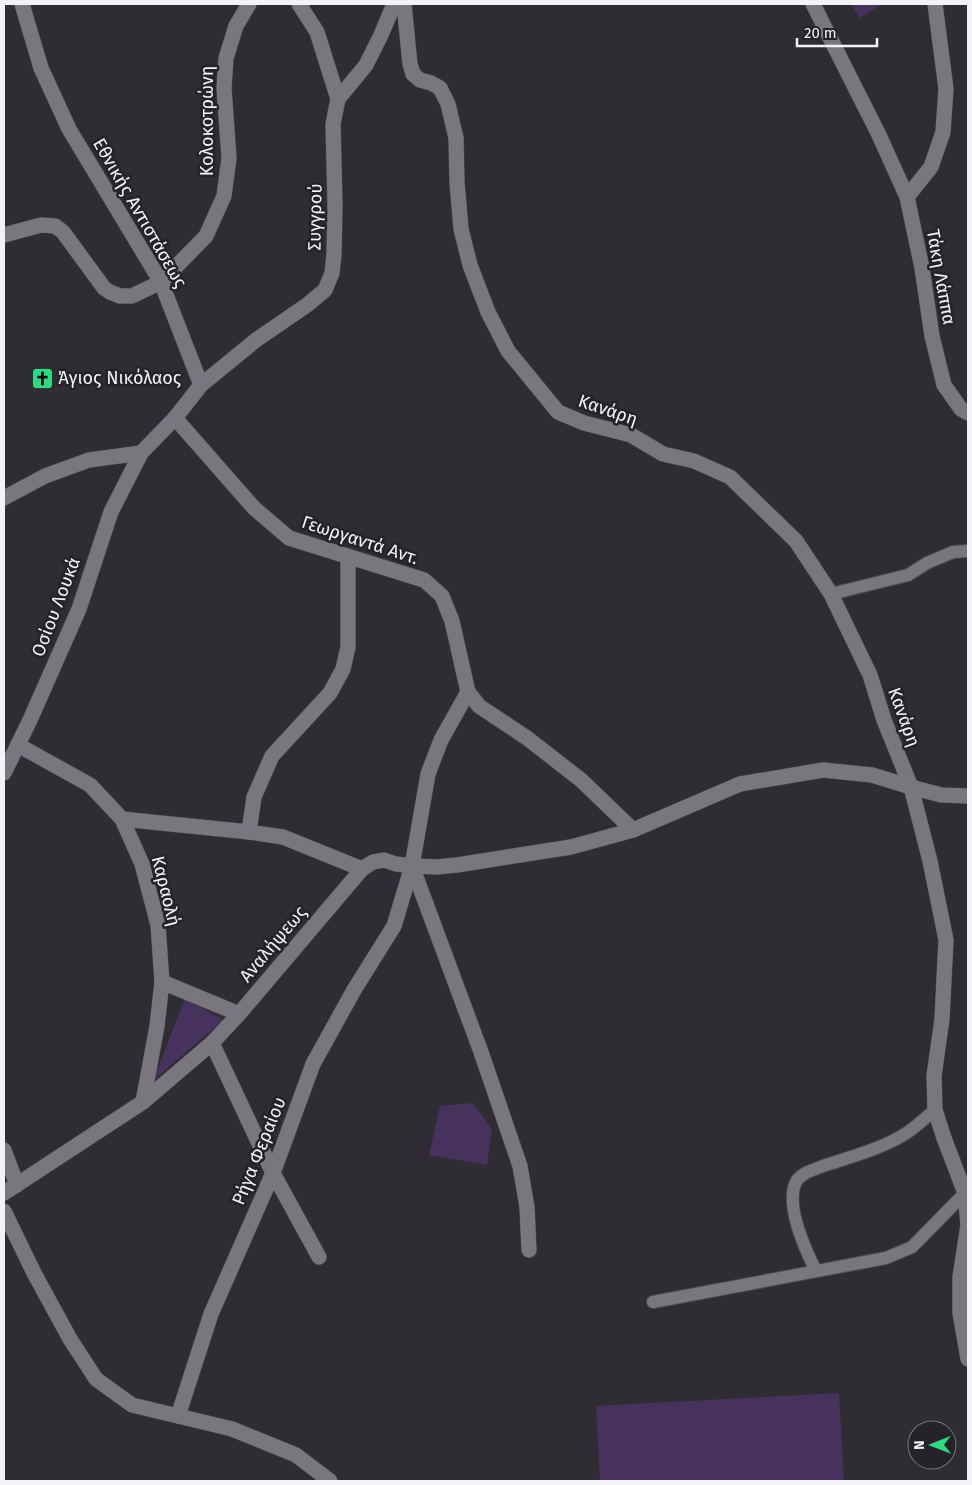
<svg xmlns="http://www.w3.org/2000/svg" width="972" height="1485" font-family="'Fira Sans',sans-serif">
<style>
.green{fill:#46325d}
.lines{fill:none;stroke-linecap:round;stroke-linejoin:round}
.service-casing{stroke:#4c4950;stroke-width:14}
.minor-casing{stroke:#4c4950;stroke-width:16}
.secondary-casing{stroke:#4c4950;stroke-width:16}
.service{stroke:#79767e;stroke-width:12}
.minor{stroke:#79767e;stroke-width:15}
.secondary{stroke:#79767e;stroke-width:15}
.labels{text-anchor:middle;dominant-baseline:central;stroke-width:5;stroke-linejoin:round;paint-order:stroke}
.street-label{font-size:18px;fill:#f4f2f7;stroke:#252229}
.poi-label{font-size:18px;fill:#f4f2f7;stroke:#252229;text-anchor:start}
</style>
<rect width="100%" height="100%" fill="#2f2c33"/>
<g class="green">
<polygon points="851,4 882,4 860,18"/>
<polygon points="185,998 223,1020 153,1081"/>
<polygon points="473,1103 492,1129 487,1165 429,1155 440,1106"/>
<polygon points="839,1393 844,1481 600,1481 596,1406"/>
</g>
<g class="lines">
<defs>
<g id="service">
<polyline points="831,594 908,575 927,563 953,552 968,551"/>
<path d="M816 1271C805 1249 786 1208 795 1184 799 1173 814 1170 823 1166 850 1157 881 1149 905 1134 916 1127 925 1118 935 1110"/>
<polyline points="653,1302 886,1258 912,1247 965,1193"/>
</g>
<g id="minor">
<polyline points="299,4 317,32 338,99"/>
<polyline points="404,4 410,64 413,74 420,80 431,83 440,88 448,104 456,138 457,182 461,229 470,265 488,312 508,351 558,412 584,423 631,435 663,454 694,461 730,477 796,541 831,594 870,675 884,720 911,787 930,861 946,940 942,1019 934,1076 935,1110 944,1138 965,1193 968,1225 960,1277 960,1313 968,1359"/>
<polyline points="813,4 879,135 907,197 922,268 932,336 944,385 961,409 968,413"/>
<polyline points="907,197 931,167 943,132 946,89 935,4"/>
<polyline points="4,235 41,225 55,226 63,232 104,288 110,292 120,296 132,296 161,282 206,236 224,196 229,158 224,88 226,58 236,26 249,4"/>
<polyline points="201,385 256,340 307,305 325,290 332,273 334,255 335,205 333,124 338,99 366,65 381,35 394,4"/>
<polyline points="4,498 45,476 89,460 141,453"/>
<polyline points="348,557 348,647 343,669 330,693 272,756 254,797 249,832 283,837 362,869"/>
<polyline points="18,745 90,785 122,819 142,864 158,925 162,982 157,1026 143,1102"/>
<polyline points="4,773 30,720 79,609 111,512 141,453 175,418"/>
<polyline points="122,819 249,832"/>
<polyline points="412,866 481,1052 520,1166 527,1207 529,1250"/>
<polyline points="162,982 239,1014"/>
<polyline points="212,1043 273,1173 319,1257"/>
<polyline points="4,1150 17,1185"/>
<polyline points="4,1193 143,1102 212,1043 239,1014 362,869 373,862 384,860 396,864 412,866 437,867 457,865 571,847 633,830"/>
<polyline points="4,1211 34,1273 70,1339 96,1379 132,1405 178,1416 211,1314 273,1173 313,1064 354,990 394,926 412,866 428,774 441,740 468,692"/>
<polyline points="178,1416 232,1429 296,1455 330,1481"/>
</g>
<polyline id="secondary" points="22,4 41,68 69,129 161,282 201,385 175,418 254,508 289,538 424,580 442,596 452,621 468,692 479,706 527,738 581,780 633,830 740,784 823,770 872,775 911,787 941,795 968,796"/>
</defs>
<use href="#service" class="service-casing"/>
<use href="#minor" class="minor-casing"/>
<use href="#secondary" class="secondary-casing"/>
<use href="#service" class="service"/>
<use href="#minor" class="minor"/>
<use href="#secondary" class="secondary"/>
</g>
<defs>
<symbol id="church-square" viewBox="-11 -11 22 22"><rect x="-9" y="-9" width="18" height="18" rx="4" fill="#30d883" stroke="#252229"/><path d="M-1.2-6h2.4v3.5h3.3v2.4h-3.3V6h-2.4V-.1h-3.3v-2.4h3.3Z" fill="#111"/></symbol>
</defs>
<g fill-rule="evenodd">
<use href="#church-square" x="30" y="366" width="25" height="25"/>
</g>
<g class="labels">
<g class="street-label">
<text transform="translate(207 121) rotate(-90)">Κολοκοτρώνη</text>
<text transform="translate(140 213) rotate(60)">Εθνικής Αντιστάσεως</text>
<text transform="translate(315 217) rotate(-89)">Συγγρού</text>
<text transform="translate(941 277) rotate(80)">Τάκη Λάππα</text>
<text transform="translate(608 410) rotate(19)">Κανάρη</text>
<text transform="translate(360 540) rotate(18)">Γεωργαντά Αντ.</text>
<text transform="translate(56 607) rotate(-69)">Οσίου Λουκά</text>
<text transform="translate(904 717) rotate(70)">Κανάρη</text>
<text transform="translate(166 891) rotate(76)">Καραολή</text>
<text transform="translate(273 944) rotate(-50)">Αναλήψεως</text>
<text transform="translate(259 1151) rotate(-68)">Ρήγα Φεραίου</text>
</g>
<g class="poi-label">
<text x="58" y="378">Άγιος Νικόλαος</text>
</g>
</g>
<rect width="972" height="1485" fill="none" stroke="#f4f2f7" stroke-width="10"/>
<g transform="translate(932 1445) rotate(269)"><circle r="24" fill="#252229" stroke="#78757b"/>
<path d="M0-4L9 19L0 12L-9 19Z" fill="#30d883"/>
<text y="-8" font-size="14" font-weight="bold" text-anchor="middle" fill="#f4f2f7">N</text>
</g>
<path d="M797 38v8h80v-8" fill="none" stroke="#f4f2f7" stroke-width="2.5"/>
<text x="804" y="38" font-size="15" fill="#f4f2f7" stroke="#252229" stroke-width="4" paint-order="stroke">20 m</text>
</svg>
